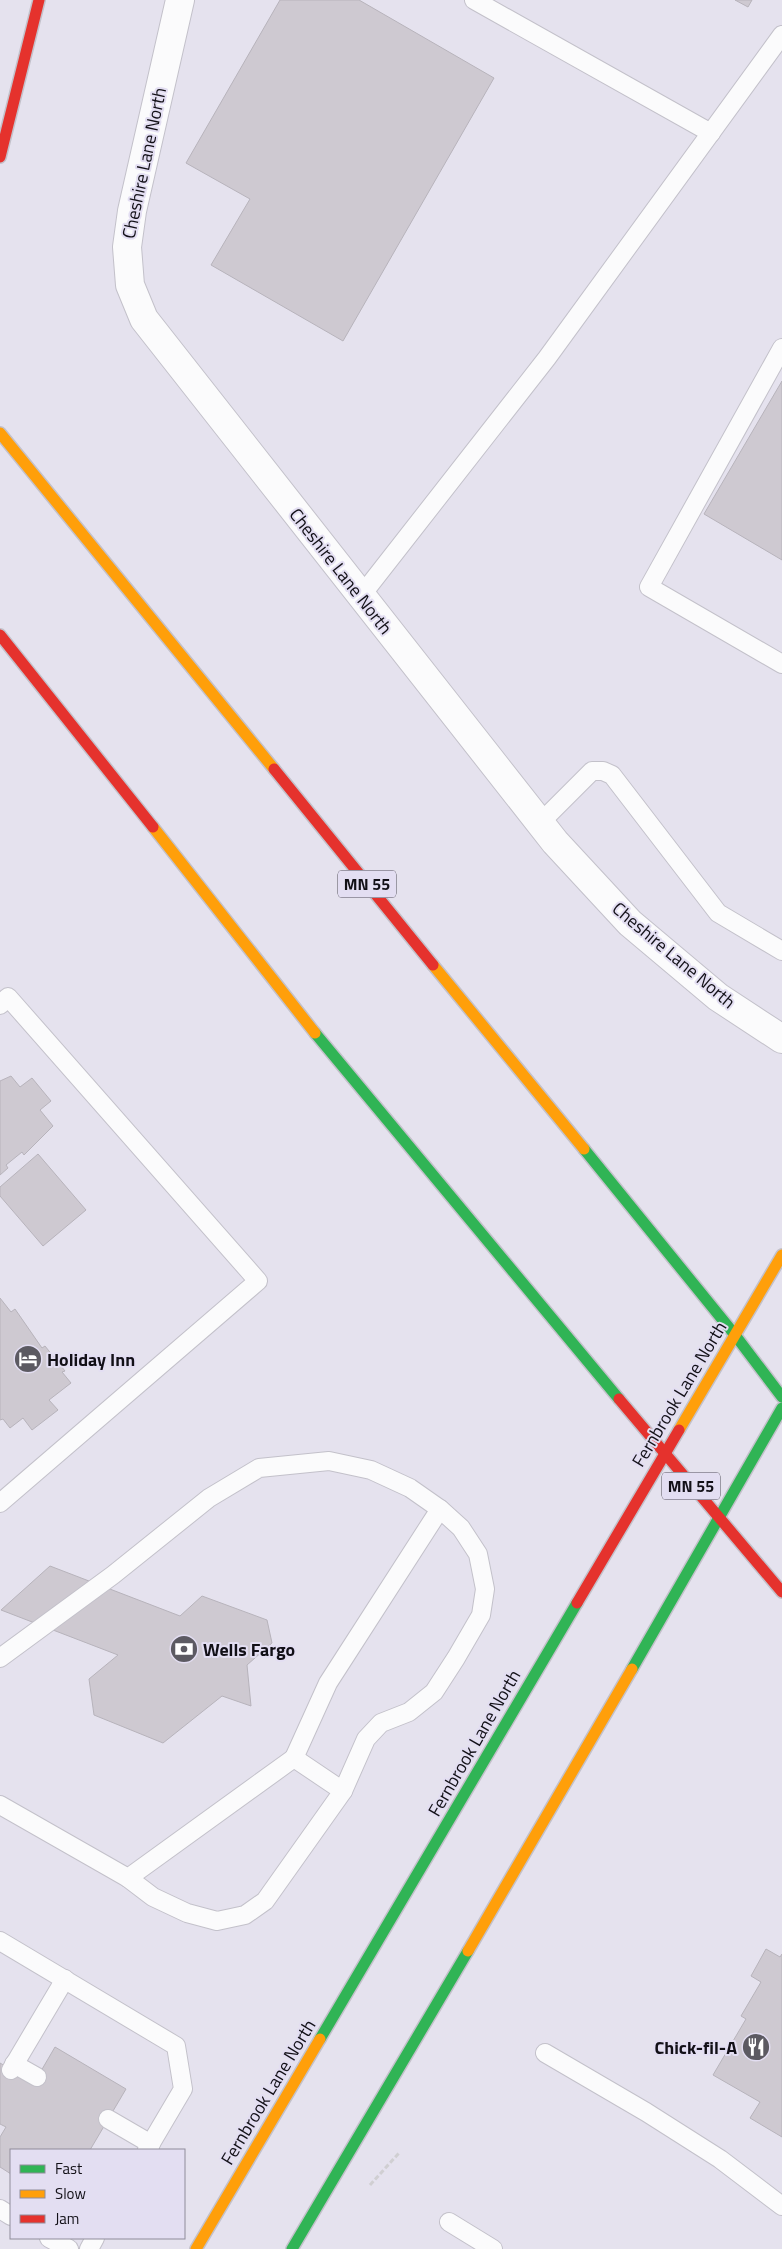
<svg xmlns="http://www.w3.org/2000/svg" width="782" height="2249" font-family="'Titillium Web',sans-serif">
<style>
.building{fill:#cec9d1;stroke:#b7b3bb}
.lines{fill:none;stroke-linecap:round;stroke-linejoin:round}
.lane-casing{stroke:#c3c1ca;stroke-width:20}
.street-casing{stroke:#c3c1ca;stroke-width:30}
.fast-casing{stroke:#c3c1ca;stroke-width:14}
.slow-casing{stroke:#c3c1ca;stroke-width:14}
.jam-casing{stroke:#c3c1ca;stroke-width:14}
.path{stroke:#d0cfd2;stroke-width:3;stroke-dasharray:5 2.5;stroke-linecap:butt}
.lane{stroke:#fbfbfc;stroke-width:18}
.street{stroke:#fbfbfc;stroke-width:28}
.fast{stroke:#30b455;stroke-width:11}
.slow{stroke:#ff9f0a;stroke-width:11}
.jam{stroke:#e5322d;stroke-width:11}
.labels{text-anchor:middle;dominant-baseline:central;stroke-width:4;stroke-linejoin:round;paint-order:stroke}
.shield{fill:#e3def2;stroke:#514e59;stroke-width:1}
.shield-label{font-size:16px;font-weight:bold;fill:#121017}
.street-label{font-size:18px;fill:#121017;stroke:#e3def2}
.poi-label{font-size:18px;font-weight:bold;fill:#121017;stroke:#e3def2;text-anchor:start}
</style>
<rect width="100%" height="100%" fill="#e5e2ee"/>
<g class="building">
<polygon points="280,0 359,0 494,78 343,341 211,265 250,199 186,163"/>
<polygon points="735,0 752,0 748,7"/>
<polygon points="782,381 782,560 704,514"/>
<polygon points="11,1076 20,1087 32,1078 51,1101 40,1110 53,1126 24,1155 22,1152 6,1165 8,1168 0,1175 0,1081"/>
<polygon points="38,1154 86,1210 43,1246 0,1196 0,1187"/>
<polygon points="0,1298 11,1312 15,1309 42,1348 45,1346 65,1371 62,1372 71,1383 49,1400 58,1410 32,1430 23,1418 10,1428 3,1419 0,1420"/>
<polygon points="50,1566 180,1616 202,1596 267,1620 272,1643 247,1665 251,1706 222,1696 163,1743 94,1715 89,1679 118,1655 1,1610"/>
<polygon points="766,1949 780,1957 782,1954 782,2137 750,2118 760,2102 713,2075 746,2019 741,2016 761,1982 751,1976"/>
<polygon points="55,2047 126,2089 90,2150 11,2150 11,2174 0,2167 0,2137 6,2127 0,2124 0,2063 34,2083"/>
</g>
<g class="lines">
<defs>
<g id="lane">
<polyline points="474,0 711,133"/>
<polyline points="782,348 649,587 782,664"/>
<polyline points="361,596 547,358 782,35"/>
<polyline points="540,823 592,771 603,771 612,775 718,913 782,951"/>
<polyline points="0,1005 8,997 258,1281 0,1503"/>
<polyline points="0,1658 113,1575 209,1498 259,1468 329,1461 371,1470 410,1488 440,1509 461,1528 478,1554 485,1589 481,1615 456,1658 434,1692 409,1712 381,1723 366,1739 343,1791 265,1901 245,1915 217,1921 187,1913 153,1897 128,1878"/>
<polyline points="294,1758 328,1683 440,1509"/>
<polyline points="0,1805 128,1878 294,1758 343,1791"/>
<polyline points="0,1941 176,2046 183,2089 147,2150"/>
<polyline points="545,2053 646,2112 720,2159 782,2206"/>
<polyline points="14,2064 37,2077"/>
<polyline points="11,2070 65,1979"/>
<polyline points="108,2119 151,2144"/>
<polyline points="0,2209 11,2216"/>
<polyline points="449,2222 493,2249"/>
<polyline points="49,2238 69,2249"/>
<polyline points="89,2249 95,2238"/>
</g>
<polyline id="street" points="180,0 132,211 127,247 130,285 144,319 555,842 630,923 718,997 782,1039"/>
<g id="fast">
<polyline points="315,1033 619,1399"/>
<polyline points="584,1149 735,1335 782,1397"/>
<polyline points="632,1669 782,1408"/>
<polyline points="320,2039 577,1603"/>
<polyline points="292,2249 468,1951"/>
</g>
<g id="slow">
<polyline points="0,433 274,769"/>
<polyline points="153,827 315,1033"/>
<polyline points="433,965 584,1149"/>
<polyline points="679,1430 782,1255"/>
<polyline points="468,1951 632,1669"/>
<polyline points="196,2249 320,2039"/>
</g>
<g id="jam">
<polyline points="0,157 39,0"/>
<polyline points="0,635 153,827"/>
<polyline points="274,769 433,965"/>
<polyline points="619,1399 782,1592"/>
<polyline points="577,1603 679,1430"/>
</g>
</defs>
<use href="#lane" class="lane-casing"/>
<use href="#street" class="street-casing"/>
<use href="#fast" class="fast-casing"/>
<use href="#slow" class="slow-casing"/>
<use href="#jam" class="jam-casing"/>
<polyline class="path" points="370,2185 399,2153"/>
<use href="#lane" class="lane"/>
<use href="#street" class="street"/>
<use href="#fast" class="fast"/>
<use href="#slow" class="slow"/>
<use href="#jam" class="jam"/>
</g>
<defs>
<symbol id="hotel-disc" viewBox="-11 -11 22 22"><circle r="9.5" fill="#5c5a62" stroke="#e3def2"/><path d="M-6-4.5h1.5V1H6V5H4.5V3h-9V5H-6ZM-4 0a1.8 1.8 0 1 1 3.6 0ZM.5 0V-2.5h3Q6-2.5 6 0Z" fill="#fff"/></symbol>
<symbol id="bank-disc" viewBox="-11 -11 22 22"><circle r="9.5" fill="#5c5a62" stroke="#e3def2"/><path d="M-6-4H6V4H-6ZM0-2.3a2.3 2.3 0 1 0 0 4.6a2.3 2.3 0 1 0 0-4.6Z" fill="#fff"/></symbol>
<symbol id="restaurant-disc" viewBox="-11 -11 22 22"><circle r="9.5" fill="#5c5a62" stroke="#e3def2"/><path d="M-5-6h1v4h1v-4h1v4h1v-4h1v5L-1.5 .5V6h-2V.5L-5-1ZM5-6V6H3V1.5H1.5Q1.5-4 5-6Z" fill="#fff"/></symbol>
</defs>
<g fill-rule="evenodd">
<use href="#hotel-disc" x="12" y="1343" width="32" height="32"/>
<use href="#bank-disc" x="168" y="1633" width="32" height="32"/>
<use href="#restaurant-disc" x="740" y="2031" width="32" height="32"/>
</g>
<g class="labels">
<g class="shield">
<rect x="338" y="870.5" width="58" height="27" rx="4"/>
<rect x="662" y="1472.5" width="58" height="27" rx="4"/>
</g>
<g class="shield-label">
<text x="367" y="884">MN 55</text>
<text x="691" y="1486">MN 55</text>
</g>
<g class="street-label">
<text transform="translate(144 163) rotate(-78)">Cheshire Lane North</text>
<text transform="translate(341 571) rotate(52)">Cheshire Lane North</text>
<text transform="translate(674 955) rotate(40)">Cheshire Lane North</text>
<text transform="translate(679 1394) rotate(-59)">Fernbrook Lane North</text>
<text transform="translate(474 1743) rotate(-60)">Fernbrook Lane North</text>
<text transform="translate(268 2092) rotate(-59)">Fernbrook Lane North</text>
</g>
<g class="poi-label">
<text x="47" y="1359">Holiday Inn</text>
<text x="203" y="1649">Wells Fargo</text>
<text x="737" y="2047" text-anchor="end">Chick-fil-A</text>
</g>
</g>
<rect x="10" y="2149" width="175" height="90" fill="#e3def2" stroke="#8f8c9a"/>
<rect x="20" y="2165" width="25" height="8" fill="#30b455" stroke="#8f8c9a"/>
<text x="55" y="2174" font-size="15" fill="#121017">Fast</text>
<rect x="20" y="2190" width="25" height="8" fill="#ff9f0a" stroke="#8f8c9a"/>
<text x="55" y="2199" font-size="15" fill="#121017">Slow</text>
<rect x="20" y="2215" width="25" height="8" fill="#e5322d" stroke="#8f8c9a"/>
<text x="55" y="2224" font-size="15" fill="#121017">Jam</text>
</svg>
